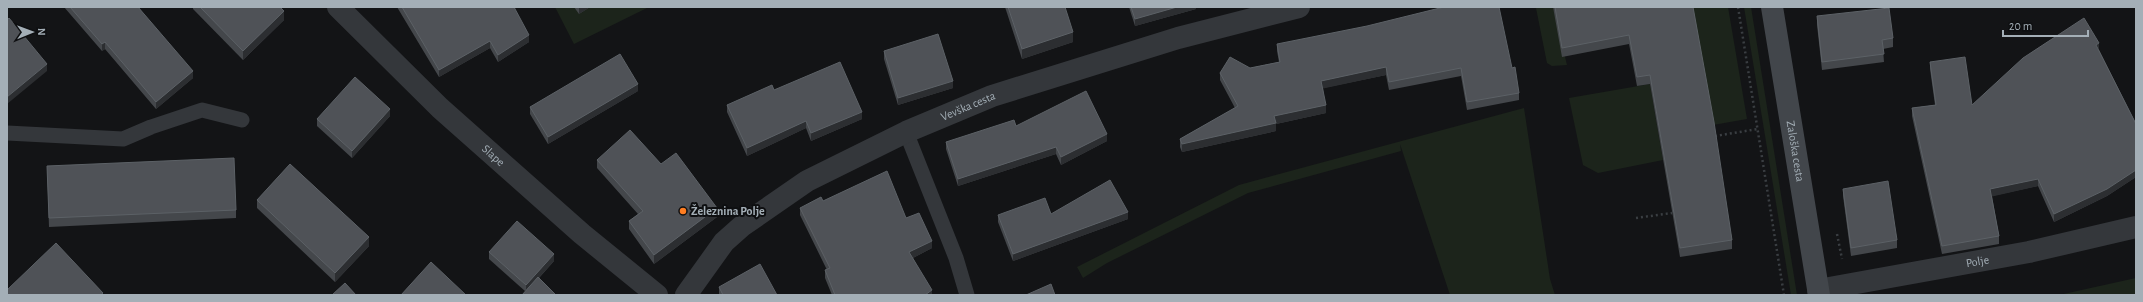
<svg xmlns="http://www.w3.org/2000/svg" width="2143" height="302" font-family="'Alegreya Sans',sans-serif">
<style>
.green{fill:#1c241b}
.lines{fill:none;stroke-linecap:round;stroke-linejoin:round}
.path{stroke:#3a3e42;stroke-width:2.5;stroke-dasharray:2 3;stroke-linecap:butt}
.service{stroke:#34373b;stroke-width:15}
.minor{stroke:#34373b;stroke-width:22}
.secondary{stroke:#42464b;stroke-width:22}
.wall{fill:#44474b}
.shaded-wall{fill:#2c2e31}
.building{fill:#4f5257;stroke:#5c6166}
.poi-dot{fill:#ff7e22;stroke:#0e0f11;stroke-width:1.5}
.labels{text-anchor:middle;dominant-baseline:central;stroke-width:4;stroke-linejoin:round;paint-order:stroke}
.street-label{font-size:12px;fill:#a4afb7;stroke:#0e0f11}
.poi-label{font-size:12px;font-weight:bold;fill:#a4afb7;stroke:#0e0f11;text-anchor:start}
</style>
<rect width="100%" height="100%" fill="#131416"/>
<g class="green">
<polygon points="555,7 649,7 574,44"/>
<polygon points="1553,7 1567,65 1552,66 1547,63 1536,8"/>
<polygon points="1692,7 1728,7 1747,119 1713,125"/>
<polygon points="1744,7 1751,7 1797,295 1791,295"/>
<polygon points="1650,84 1663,160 1598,173 1583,165 1569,98"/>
<polygon points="1524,108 1550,279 1555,295 1450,295 1400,144 1401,151 1248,193 1107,263 1083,278 1077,267 1239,185"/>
<polygon points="2136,278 2136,295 2059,295"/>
</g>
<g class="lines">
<g class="path">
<polyline points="1738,7 1784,295"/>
<polyline points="1715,136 1758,129"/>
<polyline points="1636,218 1672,213"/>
<polyline points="1837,234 1842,259"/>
</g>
<g class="service">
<polyline points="906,132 956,258 967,295"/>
<polyline points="7,133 123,139 151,127 202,110 242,120"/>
</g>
<g class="minor">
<path id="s1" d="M338 7 440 108 582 234 657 295"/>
<path id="s2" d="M1818 290 2029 252 2136 227"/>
<path id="s3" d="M686 295 724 242 742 226 807 181 906 132 992 96 1178 38 1299 7"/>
</g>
<path class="secondary" id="s4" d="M1772 7 1819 295"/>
</g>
<g class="wall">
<polygon points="64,7 138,7 193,78 156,109 105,49 102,51"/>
<polygon points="193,7 280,7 284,20 243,60 193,9"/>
<polygon points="397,7 514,7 529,42 498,62 490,48 439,77"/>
<polygon points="574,7 590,7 579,14"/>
<polygon points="1005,7 1065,7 1073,42 1022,59"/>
<polygon points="1129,7 1196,7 1196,9 1135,26"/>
<polygon points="1553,7 1693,7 1732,240 1732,249 1680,257 1650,84 1637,86 1629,44 1562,57"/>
<polygon points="1817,16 1893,38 1893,47 1883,49 1884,62 1822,70 1817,25"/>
<polygon points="1277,44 1512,68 1519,93 1519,100 1467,110 1461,76 1389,90 1386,75 1323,88 1326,113 1276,124 1276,131 1182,152 1180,147 1180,139 1235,108 1220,80 1220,73 1250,68 1279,62 1277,51"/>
<polygon points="2099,50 2136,124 2136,177 2107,196 2054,222 2038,186 1992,196 1999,236 1999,244 1942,254 1912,116 1912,108 1935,105 1930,69 1930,62 1972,105"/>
<polygon points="884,51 953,88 898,105 884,59"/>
<polygon points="774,90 862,119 811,141 806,128 747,156 727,112 727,105"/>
<polygon points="638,91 548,144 530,114 530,107"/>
<polygon points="390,116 352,158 317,126 317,119"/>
<polygon points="1016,126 1107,141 1061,165 1056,154 958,186 946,149 946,142"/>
<polygon points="597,160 661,164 717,217 654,264 629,229 629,221 638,214 597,168"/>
<polygon points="47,166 236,210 236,218 49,227"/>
<polygon points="1843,189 1897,240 1897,248 1851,256 1843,196"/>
<polygon points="257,200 369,246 335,282 257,208"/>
<polygon points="823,201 906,218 932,248 913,258 932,295 832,295 825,278 825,270 827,270 800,215 800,208"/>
<polygon points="1051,214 1128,219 1013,261 998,222 998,215"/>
<polygon points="489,252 554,261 539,278 525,291 489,259"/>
<polygon points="719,287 777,295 719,295"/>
</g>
<g class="shaded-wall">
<polygon points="579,7 590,7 579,14"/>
<polygon points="1177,7 1196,7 1196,9 1135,26 1135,19"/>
<polygon points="284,11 284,20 243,60 243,51"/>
<polygon points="1073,32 1073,42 1022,59 1022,49"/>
<polygon points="529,35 529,42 498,62 498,55"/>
<polygon points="490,41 490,48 439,77 439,70"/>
<polygon points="105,42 105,49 102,51 102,44"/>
<polygon points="2099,43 2099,50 2096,45"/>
<polygon points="47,64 47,71 7,104 7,97"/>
<polygon points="1386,67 1386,75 1321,89 1321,81"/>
<polygon points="193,71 193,78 156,109 156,102"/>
<polygon points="953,81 953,88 898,105 898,98"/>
<polygon points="638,84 638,91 548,144 548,137"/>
<polygon points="1326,105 1326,113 1276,124 1276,131 1182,152 1182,144 1274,116"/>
<polygon points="390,109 390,116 352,158 352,151"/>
<polygon points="862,112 862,119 811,141 811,133"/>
<polygon points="806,121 806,128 747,156 747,148"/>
<polygon points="1107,134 1107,141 1061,165 1061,157"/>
<polygon points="1056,147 1056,154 958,186 958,179"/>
<polygon points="2136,170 2136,177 2107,196 2054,222 2054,214"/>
<polygon points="2038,179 2038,186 1990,197 1990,189"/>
<polygon points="717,208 717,217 654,264 654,255"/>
<polygon points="1128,212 1128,219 1013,261 1013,254"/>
<polygon points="369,237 369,246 335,282 335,273"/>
<polygon points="932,241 932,248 909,260 909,252"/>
<polygon points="554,254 554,261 526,292 526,285"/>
<polygon points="932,290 932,295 925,295"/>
</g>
<g class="building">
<polygon points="70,7 138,7 193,71 156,102 105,42 102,44"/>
<polygon points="200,7 280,7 284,11 243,51"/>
<polygon points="402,7 514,7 529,35 498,55 490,41 439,70"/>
<polygon points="1008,7 1065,7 1073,32 1022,49"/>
<polygon points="1131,7 1177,7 1135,19"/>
<polygon points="1444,7 1499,7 1512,68 1515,67 1519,93 1467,102 1461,68 1389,82 1386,67 1321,81 1326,105 1274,116 1276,123 1182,144 1180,139 1238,106 1220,73 1230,57 1250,68 1280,62 1277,44 1367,26"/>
<polygon points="1555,7 1693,7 1714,122 1732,240 1680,248 1650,75 1637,77 1629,35 1562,48"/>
<polygon points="1889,8 1893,38 1882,40 1884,54 1822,62 1817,16"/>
<polygon points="9,18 47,64 7,97 7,20"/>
<polygon points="2084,18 2099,43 2096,45 2136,124 2136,170 2107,189 2054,214 2038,179 1990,189 1999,236 1942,246 1912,108 1936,105 1930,62 1965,57 1972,105 2023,58"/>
<polygon points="938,34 953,81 898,98 884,51"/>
<polygon points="620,54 638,84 548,137 530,107"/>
<polygon points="840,62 862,112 811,133 806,121 747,148 727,105 772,85 774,90"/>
<polygon points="355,77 390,109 352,151 317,119"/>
<polygon points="1086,91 1107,134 1061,157 1056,147 958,179 946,142 1014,120 1016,126"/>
<polygon points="630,130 661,164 676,153 717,208 654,255 629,221 643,211 597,160"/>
<polygon points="234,158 236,210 49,218 47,166"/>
<polygon points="290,164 369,237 335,273 257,200"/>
<polygon points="887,171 906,218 919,213 932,241 909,252 932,290 925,295 835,295 825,270 830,268 800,208 821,197 823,201"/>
<polygon points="1110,180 1128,212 1013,254 998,215 1045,198 1051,214"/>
<polygon points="1888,181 1897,240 1851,248 1843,189"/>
<polygon points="517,221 554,254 526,285 489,252"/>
<polygon points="56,243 103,293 101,295 7,295 7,290"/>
<polygon points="431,262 466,295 401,295"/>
<polygon points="760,264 777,295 723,295 719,287"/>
<polygon points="538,277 556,295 522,295"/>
<polygon points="345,283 356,295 332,295"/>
<polygon points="1051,284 1055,295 1026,295"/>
</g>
<circle class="poi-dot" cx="683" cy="211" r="4"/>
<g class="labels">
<g class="street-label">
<text stroke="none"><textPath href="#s3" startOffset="346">Vevška cesta</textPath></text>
<text stroke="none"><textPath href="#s4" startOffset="146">Zaloška cesta</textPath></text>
<text stroke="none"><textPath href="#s1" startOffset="215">Slape</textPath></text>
<text stroke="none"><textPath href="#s2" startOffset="162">Polje</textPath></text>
</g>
<g class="poi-label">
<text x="691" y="211">Železnina Polje</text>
</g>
</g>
<rect width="2143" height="302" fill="none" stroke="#a4afb7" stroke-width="16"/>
<g transform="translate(32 32) rotate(89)" stroke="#0e0f11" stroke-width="3" paint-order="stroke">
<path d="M0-3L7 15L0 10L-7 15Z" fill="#a4afb7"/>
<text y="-6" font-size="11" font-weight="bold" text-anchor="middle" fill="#a4afb7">N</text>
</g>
<path d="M2003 30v6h85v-6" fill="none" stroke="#a4afb7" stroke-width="2"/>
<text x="2009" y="30" font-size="12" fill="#a4afb7" stroke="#0e0f11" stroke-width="3" paint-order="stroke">20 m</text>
</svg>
